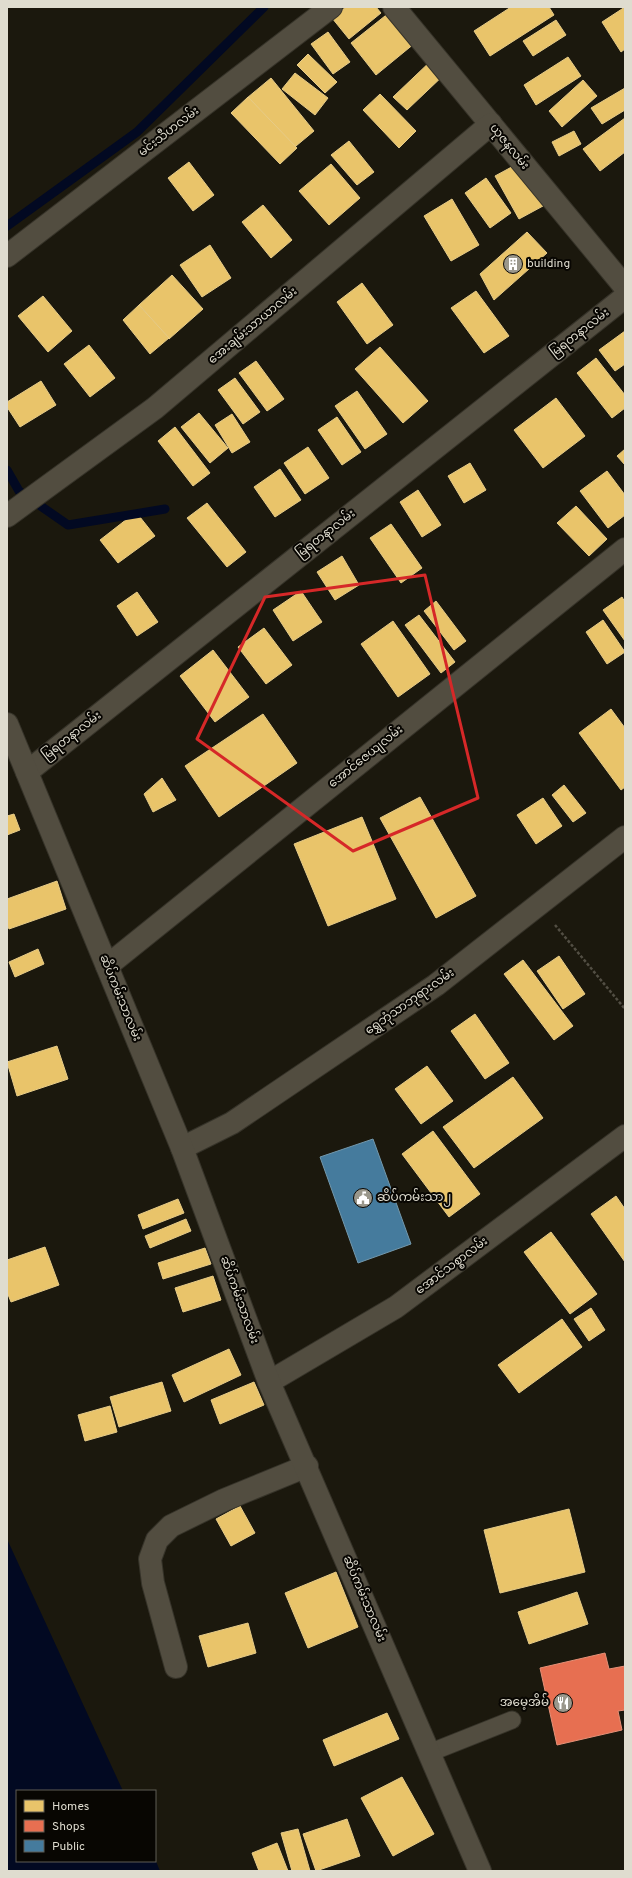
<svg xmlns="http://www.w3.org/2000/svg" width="632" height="1878" font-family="Overpass,'Noto Sans Myanmar',sans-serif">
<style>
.water{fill:#020922}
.homes{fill:#e9c46a;stroke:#e6cb88}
.shops{fill:#e76f51;stroke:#e59077}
.public{fill:#457b9d;stroke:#7398ac}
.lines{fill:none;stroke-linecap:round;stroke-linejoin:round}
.stream{stroke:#020922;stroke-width:9}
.service-casing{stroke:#363329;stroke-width:19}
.minor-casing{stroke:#363329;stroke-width:24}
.tertiary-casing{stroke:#363329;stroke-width:24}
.path{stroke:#524e43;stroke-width:2.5;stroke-dasharray:3 2;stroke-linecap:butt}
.service{stroke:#524d40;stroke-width:17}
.minor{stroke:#524d40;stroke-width:22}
.tertiary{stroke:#524d40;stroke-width:22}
.marked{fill:none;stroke:#d62828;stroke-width:3;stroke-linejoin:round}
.labels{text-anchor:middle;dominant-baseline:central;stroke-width:4;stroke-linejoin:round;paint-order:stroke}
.street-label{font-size:12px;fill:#dfdccf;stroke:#080602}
.poi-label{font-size:12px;fill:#dfdccf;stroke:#080602;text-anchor:start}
</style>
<rect width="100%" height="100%" fill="#1b180d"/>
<polygon class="water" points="7,1539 123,1791 17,1791 17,1861 155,1861 155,1859 160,1871 7,1871"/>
<g class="homes">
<polygon points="346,7 376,7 381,13 349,39 332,18"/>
<polygon points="511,7 549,7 554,15 490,56 474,31"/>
<polygon points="625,7 625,49 621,52 602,22"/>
<polygon points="390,12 415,43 376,75 351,43"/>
<polygon points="556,20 566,35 533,56 523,41"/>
<polygon points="328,32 350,62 333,74 311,44"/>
<polygon points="308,54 337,82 325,93 297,65"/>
<polygon points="568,57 581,76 536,105 524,85"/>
<polygon points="434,58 447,72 407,110 393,97"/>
<polygon points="295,73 328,98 315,115 282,89"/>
<polygon points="271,78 314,131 290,151 247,98"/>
<polygon points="583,80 597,96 562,127 549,111"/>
<polygon points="625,88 625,110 602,124 591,108"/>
<polygon points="380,94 416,131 399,148 363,110"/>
<polygon points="248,97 297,148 280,164 231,113"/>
<polygon points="625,118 625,152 600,171 583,149"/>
<polygon points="574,131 581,144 559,156 552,142"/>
<polygon points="349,141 374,172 357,185 331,155"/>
<polygon points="189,162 214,195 193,211 168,178"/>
<polygon points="519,163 543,206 519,219 495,176"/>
<polygon points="331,164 360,198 329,225 299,191"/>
<polygon points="486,178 511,213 490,228 465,193"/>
<polygon points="452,199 479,245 451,261 424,216"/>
<polygon points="263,205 292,240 271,258 242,222"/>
<polygon points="527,232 547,253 494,300 480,274"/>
<polygon points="210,245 231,278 202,297 180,265"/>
<polygon points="172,275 203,309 169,339 139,305"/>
<polygon points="362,283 393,325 367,344 337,302"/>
<polygon points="476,291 509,336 484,353 451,308"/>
<polygon points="43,296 72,331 48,352 18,316"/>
<polygon points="139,305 169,338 150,354 123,320"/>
<polygon points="625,331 625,364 615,371 599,350"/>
<polygon points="89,345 115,378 90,397 64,364"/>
<polygon points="380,347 428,401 403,423 355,369"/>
<polygon points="596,358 625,395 625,408 612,418 577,373"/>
<polygon points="256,361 284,399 267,411 239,373"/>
<polygon points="235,378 260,412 243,424 218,390"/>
<polygon points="41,381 56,405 20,427 7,407 7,402"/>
<polygon points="357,391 387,434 365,449 335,406"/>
<polygon points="556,398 585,436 543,468 514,430"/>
<polygon points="199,413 228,448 210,463 181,427"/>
<polygon points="232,414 250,442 232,453 215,425"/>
<polygon points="337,417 361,452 342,465 318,430"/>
<polygon points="175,427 210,473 193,486 158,441"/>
<polygon points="308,447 329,478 305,494 284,463"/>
<polygon points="625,449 625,465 617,456"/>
<polygon points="470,463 486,490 464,503 448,476"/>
<polygon points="280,469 301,500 275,517 254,487"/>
<polygon points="607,471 625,495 625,515 608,528 580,491"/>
<polygon points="418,490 441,525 422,537 400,502"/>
<polygon points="207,503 246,552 227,567 187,518"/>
<polygon points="576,506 607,539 589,556 557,523"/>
<polygon points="136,512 155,536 118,563 100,540"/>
<polygon points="391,524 422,568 401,583 370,538"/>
<polygon points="342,556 359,585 335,600 317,572"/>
<polygon points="301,591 322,622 293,641 273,610"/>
<polygon points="137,592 158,622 137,636 117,606"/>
<polygon points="622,597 625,602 625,641 603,610"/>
<polygon points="436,601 466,641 454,650 424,611"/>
<polygon points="419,615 455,662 441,673 405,625"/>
<polygon points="603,620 625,652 607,664 586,632"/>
<polygon points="393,621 430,674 398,697 361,644"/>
<polygon points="264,628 292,665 266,684 238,647"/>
<polygon points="213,650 249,697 215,722 180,676"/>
<polygon points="611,709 625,728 625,787 621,790 579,733"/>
<polygon points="263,714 297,763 219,817 185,766"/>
<polygon points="162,778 176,800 153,812 144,794"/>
<polygon points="564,785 586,813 573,822 552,795"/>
<polygon points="420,797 476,896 436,918 380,818"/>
<polygon points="543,798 562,826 536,844 517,815"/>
<polygon points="14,814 20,830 7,835 7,816"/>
<polygon points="362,817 396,899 328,926 294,844"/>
<polygon points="57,881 66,909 9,929 7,924 7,899"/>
<polygon points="38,949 44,964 15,977 9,962"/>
<polygon points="559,956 585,994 563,1009 537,971"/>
<polygon points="523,960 573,1026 554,1040 504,974"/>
<polygon points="475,1014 509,1063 485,1079 451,1031"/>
<polygon points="57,1046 68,1079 17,1096 7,1062"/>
<polygon points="427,1066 453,1101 421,1124 395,1089"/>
<polygon points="513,1077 543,1118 474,1168 443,1127"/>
<polygon points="433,1131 480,1194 449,1217 402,1154"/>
<polygon points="616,1196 625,1209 625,1262 591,1214"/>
<polygon points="178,1199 184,1213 143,1229 138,1215"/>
<polygon points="186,1219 191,1231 150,1248 145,1236"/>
<polygon points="551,1232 597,1294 570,1314 524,1252"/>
<polygon points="45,1247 59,1285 11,1302 7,1292 7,1260"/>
<polygon points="205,1248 211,1264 163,1279 158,1263"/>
<polygon points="213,1276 221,1300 183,1312 175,1288"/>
<polygon points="591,1308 605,1330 589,1341 574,1319"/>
<polygon points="562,1319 582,1347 519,1393 498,1365"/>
<polygon points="229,1349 241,1375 184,1402 172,1375"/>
<polygon points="162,1382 171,1411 119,1427 110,1397"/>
<polygon points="254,1382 264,1405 220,1424 211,1400"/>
<polygon points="110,1406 117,1432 85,1441 78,1415"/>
<polygon points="240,1506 255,1533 231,1546 216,1519"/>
<polygon points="569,1509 585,1572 500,1593 484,1530"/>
<polygon points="336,1572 358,1627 308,1648 285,1593"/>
<polygon points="577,1592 588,1624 529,1644 518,1612"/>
<polygon points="248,1623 256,1653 208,1667 199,1636"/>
<polygon points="387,1713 399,1739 334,1766 323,1740"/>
<polygon points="402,1777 434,1834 393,1856 361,1798"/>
<polygon points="347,1819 360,1856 316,1871 303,1834"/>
<polygon points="298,1829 310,1871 292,1871 281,1833"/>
<polygon points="277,1843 288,1871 259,1871 252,1853"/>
</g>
<polygon class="shops" points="605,1653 609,1669 625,1666 625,1710 618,1711 622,1730 557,1745 540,1668"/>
<polygon class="public" points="373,1139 411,1244 358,1263 320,1157"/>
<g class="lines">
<g class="stream">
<polyline points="7,226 137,132 264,7"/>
<polyline points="7,470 19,491 68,525 165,509"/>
</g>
<defs>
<polyline id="service" points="429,1753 512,1720"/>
<g id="minor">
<polyline points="394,7 625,287"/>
<polyline points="7,256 331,7"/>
<polyline points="7,516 155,408 491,124"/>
<polyline points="27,772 625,297"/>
<polyline points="107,966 625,549"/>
<polyline points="182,1148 232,1123 436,985 625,837"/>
<polyline points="269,1382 396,1307 625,1136"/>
<polyline points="176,1667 153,1583 150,1559 157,1540 171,1526 224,1500 307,1466"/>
</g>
<polyline id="tertiary" points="7,724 182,1148 269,1382 480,1871"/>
</defs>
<use href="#service" class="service-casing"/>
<use href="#minor" class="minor-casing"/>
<use href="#tertiary" class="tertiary-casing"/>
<polyline class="path" points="555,925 625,1009"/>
<use href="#service" class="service"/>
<use href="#minor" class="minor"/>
<use href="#tertiary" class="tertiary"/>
</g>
<path class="marked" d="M425 575 478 798 353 851 197 739 265 597Z"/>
<defs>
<symbol id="building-disc" viewBox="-11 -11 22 22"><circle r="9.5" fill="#9a978b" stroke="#080602"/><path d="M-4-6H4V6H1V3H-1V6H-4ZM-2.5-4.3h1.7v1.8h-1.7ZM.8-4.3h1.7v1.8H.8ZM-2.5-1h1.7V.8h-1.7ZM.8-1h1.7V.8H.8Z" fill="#fff"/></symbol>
<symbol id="civic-disc" viewBox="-11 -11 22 22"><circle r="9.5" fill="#9a978b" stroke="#080602"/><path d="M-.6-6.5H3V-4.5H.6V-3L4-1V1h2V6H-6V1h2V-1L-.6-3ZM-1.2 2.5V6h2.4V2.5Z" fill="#fff"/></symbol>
<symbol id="restaurant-disc" viewBox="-11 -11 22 22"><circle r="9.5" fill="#9a978b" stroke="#080602"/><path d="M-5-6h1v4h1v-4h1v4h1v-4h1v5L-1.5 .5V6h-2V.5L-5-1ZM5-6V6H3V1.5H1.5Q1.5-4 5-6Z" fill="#fff"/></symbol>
</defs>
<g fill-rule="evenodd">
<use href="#building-disc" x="502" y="253" width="22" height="22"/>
<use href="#civic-disc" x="352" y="1187" width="22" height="22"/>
<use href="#restaurant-disc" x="552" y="1692" width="22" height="22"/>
</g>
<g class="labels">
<g class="street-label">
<text transform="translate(169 132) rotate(-38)">မင်းသီဟလမ်း</text>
<text transform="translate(509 147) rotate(51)">ယုဇနလမ်း</text>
<text transform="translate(253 326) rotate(-40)">အေးချမ်းသာယာလမ်း</text>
<text transform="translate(580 333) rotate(-38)">မြရတနာလမ်း</text>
<text transform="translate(326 534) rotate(-38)">မြရတနာလမ်း</text>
<text transform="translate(72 736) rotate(-38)">မြရတနာလမ်း</text>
<text transform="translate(366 757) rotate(-39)">အောင်ဇေယျလမ်း</text>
<text transform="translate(120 998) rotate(68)">ဆိပ်ကမ်းသာလမ်း</text>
<text transform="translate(410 1002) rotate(-35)">ရွှေဘုံသာဘုရားလမ်း</text>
<text transform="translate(452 1266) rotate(-37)">အောင်သစ္စာလမ်း</text>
<text transform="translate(239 1300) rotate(70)">ဆိပ်ကမ်းသာလမ်း</text>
<text transform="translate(364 1599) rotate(67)">ဆိပ်ကမ်းသာလမ်း</text>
</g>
<g class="poi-label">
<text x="527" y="264">building</text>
<text x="377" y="1198">ဆိပ်ကမ်းသာ၂</text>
<text x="549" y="1703" text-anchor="end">အမေ့အိမ်</text>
</g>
</g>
<rect width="632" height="1878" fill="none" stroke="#dfdccf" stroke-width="16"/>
<rect x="16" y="1790" width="140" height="72" fill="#080602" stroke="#5e5c54"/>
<rect x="24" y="1800" width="20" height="12" fill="#e9c46a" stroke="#5e5c54"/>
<text x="52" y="1810" font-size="12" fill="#dfdccf">Homes</text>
<rect x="24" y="1820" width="20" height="12" fill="#e76f51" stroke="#5e5c54"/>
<text x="52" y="1830" font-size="12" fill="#dfdccf">Shops</text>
<rect x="24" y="1840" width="20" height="12" fill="#457b9d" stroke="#5e5c54"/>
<text x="52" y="1850" font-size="12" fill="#dfdccf">Public</text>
</svg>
